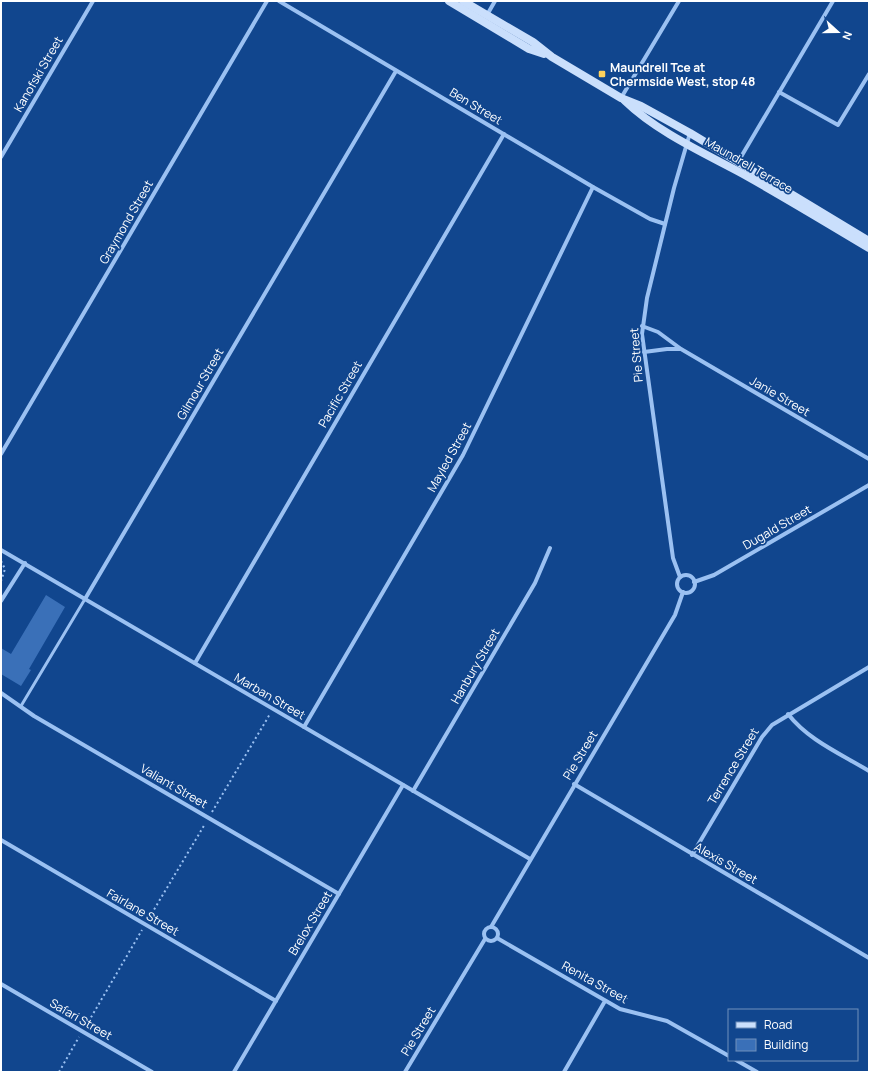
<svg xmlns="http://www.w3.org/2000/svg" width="870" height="1073" font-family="Manrope,sans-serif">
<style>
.building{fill:#3a70b8}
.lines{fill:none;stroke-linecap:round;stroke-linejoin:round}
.path{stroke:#9bc1f2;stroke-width:2;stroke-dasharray:2 3;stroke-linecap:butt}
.lane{stroke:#9bc1f2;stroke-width:3}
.street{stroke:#9bc1f2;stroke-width:4}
.secondary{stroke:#cadffc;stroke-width:8}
.poi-dot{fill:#ffd25c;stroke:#11468e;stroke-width:1.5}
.labels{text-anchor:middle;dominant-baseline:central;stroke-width:3.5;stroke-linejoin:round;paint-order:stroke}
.poi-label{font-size:12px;font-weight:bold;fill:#fff;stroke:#11468e;text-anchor:start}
.street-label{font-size:12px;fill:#fff;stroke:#11468e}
</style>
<rect width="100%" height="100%" fill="#11468e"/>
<polygon class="building" points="46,595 65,607 29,669 31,670 21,686 1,674 1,648 11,654"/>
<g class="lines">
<g class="path">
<polyline points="1,561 5,569 1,581"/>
<polyline points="212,812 270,714"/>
<polyline points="149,918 205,824"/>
<polyline points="86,1026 142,930"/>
<polyline points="59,1072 79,1037"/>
</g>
<polyline class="lane" points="21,706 85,599"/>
<g class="street">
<polyline points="279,1 593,187 650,219 665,224"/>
<polyline points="487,15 495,1"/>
<polyline points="779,92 838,125 869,74"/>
<polyline points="621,98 679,1"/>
<polyline points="1,157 93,1"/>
<polyline points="738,162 833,1"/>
<polyline points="642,326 658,332 681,349 869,459"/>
<polyline points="644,352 667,349 680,349"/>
<polyline points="1,454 267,1"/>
<polyline points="1,550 530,859"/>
<circle cx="686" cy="584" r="9"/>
<polyline points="680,577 673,558 642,334 647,298 674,188 690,133"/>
<polyline points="694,582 714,575 869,485"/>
<polyline points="85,599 396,71"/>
<polyline points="1,601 25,563"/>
<polyline points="195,663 504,134"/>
<polyline points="1,693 34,716 339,894"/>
<path d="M788 714C808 740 841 754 869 771"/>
<polyline points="304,727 463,455 593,187"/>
<polyline points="574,784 869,958"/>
<polyline points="413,791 535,583 550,548"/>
<polyline points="1,840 276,1001"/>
<polyline points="692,855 762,737 772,725 869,667"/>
<circle cx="491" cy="934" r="7"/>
<polyline points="491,927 675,615 683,592"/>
<polyline points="497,938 620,1009 667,1021 729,1056"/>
<polyline points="1,984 152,1072"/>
<polyline points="736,1060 757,1072"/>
<polyline points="234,1072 403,785"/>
<polyline points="405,1072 485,939"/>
<polyline points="564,1072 605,1001"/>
</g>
<g class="secondary">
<polyline points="449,1 529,49 544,54"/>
<polyline points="463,1 533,42 552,57 621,98 641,106 690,133 869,241"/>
<path d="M625 101C657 132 704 153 743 174 786 198 827 223 869 248"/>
</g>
</g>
<rect class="poi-dot" x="598" y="70" width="8" height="8" rx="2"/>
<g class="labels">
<g class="poi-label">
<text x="610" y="67">Maundrell Tce at<tspan x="610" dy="14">Chermside West, stop 48</tspan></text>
</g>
<g class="street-label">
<text transform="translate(38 74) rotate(-60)">Kanofski Street</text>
<text transform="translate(476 106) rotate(31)">Ben Street</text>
<text transform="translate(749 165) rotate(30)">Maundrell Terrace</text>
<text transform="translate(126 222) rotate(-60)">Graymond Street</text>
<text transform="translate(636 355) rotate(-95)">Pie Street</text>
<text transform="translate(200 384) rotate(-60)">Gilmour Street</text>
<text transform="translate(340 394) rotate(-60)">Pacific Street</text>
<text transform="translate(780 396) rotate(30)">Janie Street</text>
<text transform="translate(449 457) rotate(-61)">Mayled Street</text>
<text transform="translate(777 527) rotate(-30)">Dugald Street</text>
<text transform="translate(475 666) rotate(-60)">Hanbury Street</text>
<text transform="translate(270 696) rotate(30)">Marban Street</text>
<text transform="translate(580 755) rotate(-59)">Pie Street</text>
<text transform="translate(733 766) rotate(-59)">Terrence Street</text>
<text transform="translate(174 786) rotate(30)">Valiant Street</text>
<text transform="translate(726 863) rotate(30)">Alexis Street</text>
<text transform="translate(143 912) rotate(30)">Fairlane Street</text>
<text transform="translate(310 923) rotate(-59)">Brelox Street</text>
<text transform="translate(595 982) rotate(29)">Renita Street</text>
<text transform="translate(81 1019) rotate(30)">Safari Street</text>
<text transform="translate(418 1031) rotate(-59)">Pie Street</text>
</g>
</g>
<rect width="870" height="1073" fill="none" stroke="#ffffff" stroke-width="4"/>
<rect x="728" y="1009" width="130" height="52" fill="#11468e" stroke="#7090bb"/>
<rect x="736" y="1022" width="20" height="6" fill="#cadffc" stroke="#7090bb"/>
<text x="764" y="1029" font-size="12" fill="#ffffff">Road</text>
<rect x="736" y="1039" width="20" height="12" fill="#3a70b8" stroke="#7090bb"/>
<text x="764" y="1049" font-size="12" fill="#ffffff">Building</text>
<g transform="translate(838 32) rotate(111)" stroke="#11468e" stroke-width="3" paint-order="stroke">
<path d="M0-3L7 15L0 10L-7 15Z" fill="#ffffff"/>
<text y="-6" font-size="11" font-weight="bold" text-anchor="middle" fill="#ffffff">N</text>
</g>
</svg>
